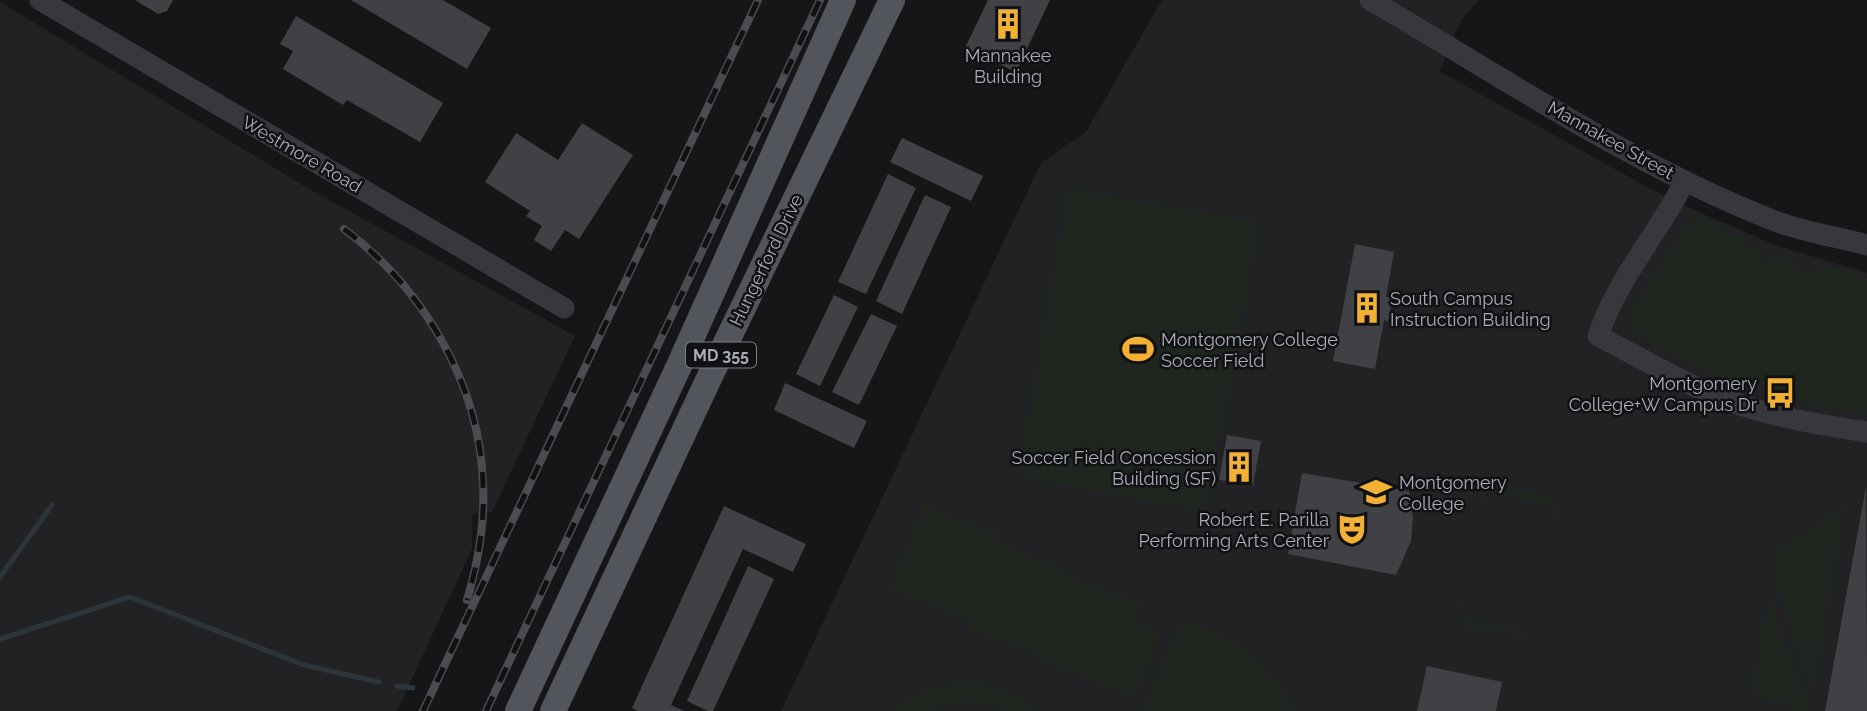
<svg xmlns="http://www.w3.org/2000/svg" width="1867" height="711" font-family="Raleway,sans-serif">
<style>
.built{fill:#222225}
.green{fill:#1e261f}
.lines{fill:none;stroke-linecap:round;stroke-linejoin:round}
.stream{stroke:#2c353c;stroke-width:5}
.building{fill:#404145}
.minor{stroke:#37383d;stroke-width:21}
.major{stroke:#53555c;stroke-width:26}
.rail-casing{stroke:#4a4c52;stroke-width:8}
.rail{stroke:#111113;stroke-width:5;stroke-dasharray:16;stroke-linecap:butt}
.labels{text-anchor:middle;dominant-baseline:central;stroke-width:5;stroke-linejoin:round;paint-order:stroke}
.shield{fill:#111113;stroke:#7b7e86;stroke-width:2}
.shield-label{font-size:16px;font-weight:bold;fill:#a8adb8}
.poi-label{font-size:18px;fill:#a8adb8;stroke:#111113;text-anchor:start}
.street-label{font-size:18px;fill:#a8adb8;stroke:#111113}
</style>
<rect width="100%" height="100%" fill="#161618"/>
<g class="built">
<polygon points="1162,0 1479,0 1461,20 1439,71 1649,188 1694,210 1775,245 1867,273 1867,711 781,711 1041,163 1086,132"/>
<polygon points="0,2 306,187 575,336 492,512 472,514 472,549 397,711 0,711"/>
</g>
<g class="green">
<polygon points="1068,188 1260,223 1206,512 1017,476"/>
<path d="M1695 215 1721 225 1725 234 1746 236 1748 252 1757 249 1764 260 1768 261 1788 256 1795 260 1794 269 1803 274 1816 270 1821 265 1831 266 1867 279V415C1795 401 1732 388 1667 352 1657 346 1642 341 1636 331 1632 323 1633 312 1636 305L1683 228Z"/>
<polygon points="1491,484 1553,497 1557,506 1555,517 1550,517 1549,505 1488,492 1485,502 1480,506 1480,491 1484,486"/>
<polygon points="1845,505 1812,699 1772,572 1776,552"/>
<polygon points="925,506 1000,535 997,543 1070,572 1069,576 1142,605 1135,623 1160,633 1135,697 1036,658 1037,654 964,625 966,619 892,589"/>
<polygon points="1769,595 1810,711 1793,711 1792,707 1777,700 1772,702 1750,692"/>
<polygon points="1461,601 1466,604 1462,616 1465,619 1527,631 1529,629 1531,615 1536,615 1534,634 1533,637 1527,637 1465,626 1457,619 1459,603"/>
<path d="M1181 622C1242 635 1263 657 1294 711H1142Z"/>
<path d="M972 683C997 688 1019 694 1039 711H1007L996 706 971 700 950 702 925 711H894C915 691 944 685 972 683Z"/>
</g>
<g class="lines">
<g class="stream">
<polyline points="0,577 52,505"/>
<polyline points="0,639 130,597 304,665 379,682"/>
<polyline points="397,686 413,688"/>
</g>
</g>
<g class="building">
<polygon points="135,0 173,0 167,11 158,14"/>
<polygon points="351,0 443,0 491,28 467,69"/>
<polygon points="988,0 1050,0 1016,72 965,48"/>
<polygon points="296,16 443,103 420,142 347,100 343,105 283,69 293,51 280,44"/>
<polygon points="582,123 633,155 579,239 565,230 551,251 534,240 542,226 526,216 530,211 485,182 516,133 558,160"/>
<polygon points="902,138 983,176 971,201 890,162"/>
<polygon points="888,174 916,188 866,294 838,282"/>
<polygon points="925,195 951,207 902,314 876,301"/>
<polygon points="1355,244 1394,252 1386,297 1389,297 1391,306 1388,321 1384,320 1375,369 1333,361"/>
<polygon points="834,295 858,307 820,386 796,374"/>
<polygon points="871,314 897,326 859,405 832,392"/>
<polygon points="785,383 867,421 854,448 774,410"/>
<polygon points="1227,435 1261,441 1253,485 1219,480"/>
<polygon points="1302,473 1409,491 1413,518 1411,541 1396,575 1288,554"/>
<polygon points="1866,487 1867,711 1825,711"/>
<polygon points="724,506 806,544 793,572 743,549 671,705 684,711 638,711 632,708"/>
<polygon points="748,566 774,579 713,711 708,711 687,701"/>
<polygon points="1427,666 1502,682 1496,711 1417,711"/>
</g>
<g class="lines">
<g class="minor">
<polyline points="40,0 564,308"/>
<path d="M1370 0C1502 76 1631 165 1775 221 1804 232 1837 237 1867 245"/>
<path d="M1685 181C1658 234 1617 279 1598 336 1643 359 1687 386 1735 403 1778 418 1822 425 1867 432"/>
</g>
<g class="major">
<polyline points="518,711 679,366 843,0"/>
<polyline points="553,711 711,374 892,0"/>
</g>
<defs>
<g id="rail">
<path d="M344 229C423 288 480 384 483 484 485 523 478 563 467 600"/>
<polyline points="423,711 758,0"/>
<polyline points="486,711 820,0"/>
</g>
</defs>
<use href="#rail" class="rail-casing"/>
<use href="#rail" class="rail"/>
</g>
<defs>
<symbol id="building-bare" viewBox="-9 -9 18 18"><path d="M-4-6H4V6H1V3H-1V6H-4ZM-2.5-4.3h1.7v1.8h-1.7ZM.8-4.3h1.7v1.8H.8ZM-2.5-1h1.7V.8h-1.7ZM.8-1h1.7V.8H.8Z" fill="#f2b134" stroke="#111113" stroke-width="2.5" paint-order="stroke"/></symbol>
<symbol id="stadium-bare" viewBox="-9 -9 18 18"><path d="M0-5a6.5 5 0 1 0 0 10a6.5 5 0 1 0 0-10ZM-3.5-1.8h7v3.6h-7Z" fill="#f2b134" stroke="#111113" stroke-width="2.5" paint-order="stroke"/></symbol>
<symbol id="bus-bare" viewBox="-9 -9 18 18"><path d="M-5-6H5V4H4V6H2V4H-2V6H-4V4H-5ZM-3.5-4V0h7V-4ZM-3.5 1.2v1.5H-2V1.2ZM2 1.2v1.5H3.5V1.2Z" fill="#f2b134" stroke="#111113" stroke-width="2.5" paint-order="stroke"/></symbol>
<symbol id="university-bare" viewBox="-9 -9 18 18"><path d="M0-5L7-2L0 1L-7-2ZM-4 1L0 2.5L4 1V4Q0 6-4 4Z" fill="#f2b134" stroke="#111113" stroke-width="2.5" paint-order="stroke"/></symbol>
<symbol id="theatre-bare" viewBox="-9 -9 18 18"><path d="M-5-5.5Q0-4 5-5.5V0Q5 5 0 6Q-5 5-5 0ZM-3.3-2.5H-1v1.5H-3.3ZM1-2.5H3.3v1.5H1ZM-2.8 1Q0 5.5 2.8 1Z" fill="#f2b134" stroke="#111113" stroke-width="2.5" paint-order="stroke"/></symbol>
</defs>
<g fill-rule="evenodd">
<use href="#building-bare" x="986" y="2" width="44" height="44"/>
<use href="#building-bare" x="1345" y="286" width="44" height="44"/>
<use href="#stadium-bare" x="1116" y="327" width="44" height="44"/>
<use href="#bus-bare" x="1758" y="371" width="44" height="44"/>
<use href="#building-bare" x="1217" y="445" width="44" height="44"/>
<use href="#university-bare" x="1354" y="470" width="44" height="44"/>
<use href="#theatre-bare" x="1330" y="507" width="44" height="44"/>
</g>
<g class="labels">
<rect class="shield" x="686" y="342.5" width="70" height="25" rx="5"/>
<g class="shield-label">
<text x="721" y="355">MD 355</text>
</g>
<g class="poi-label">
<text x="1008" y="55" text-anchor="middle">Mannakee<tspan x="1008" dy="21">Building</tspan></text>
<text x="1390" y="298">South Campus<tspan x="1390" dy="21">Instruction Building</tspan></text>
<text x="1161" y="339">Montgomery College<tspan x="1161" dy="21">Soccer Field</tspan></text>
<text x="1757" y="383" text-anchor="end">Montgomery<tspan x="1757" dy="21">College+W Campus Dr</tspan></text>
<text x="1216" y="457" text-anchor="end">Soccer Field Concession<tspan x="1216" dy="21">Building (SF)</tspan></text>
<text x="1399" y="482">Montgomery<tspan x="1399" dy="21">College</tspan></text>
<text x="1329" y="519" text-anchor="end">Robert E. Parilla<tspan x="1329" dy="21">Performing Arts Center</tspan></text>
</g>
<g class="street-label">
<text transform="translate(1611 140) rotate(29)">Mannakee Street</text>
<text transform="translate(302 154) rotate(30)">Westmore Road</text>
<text transform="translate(766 260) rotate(-64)">Hungerford Drive</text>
</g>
</g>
</svg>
